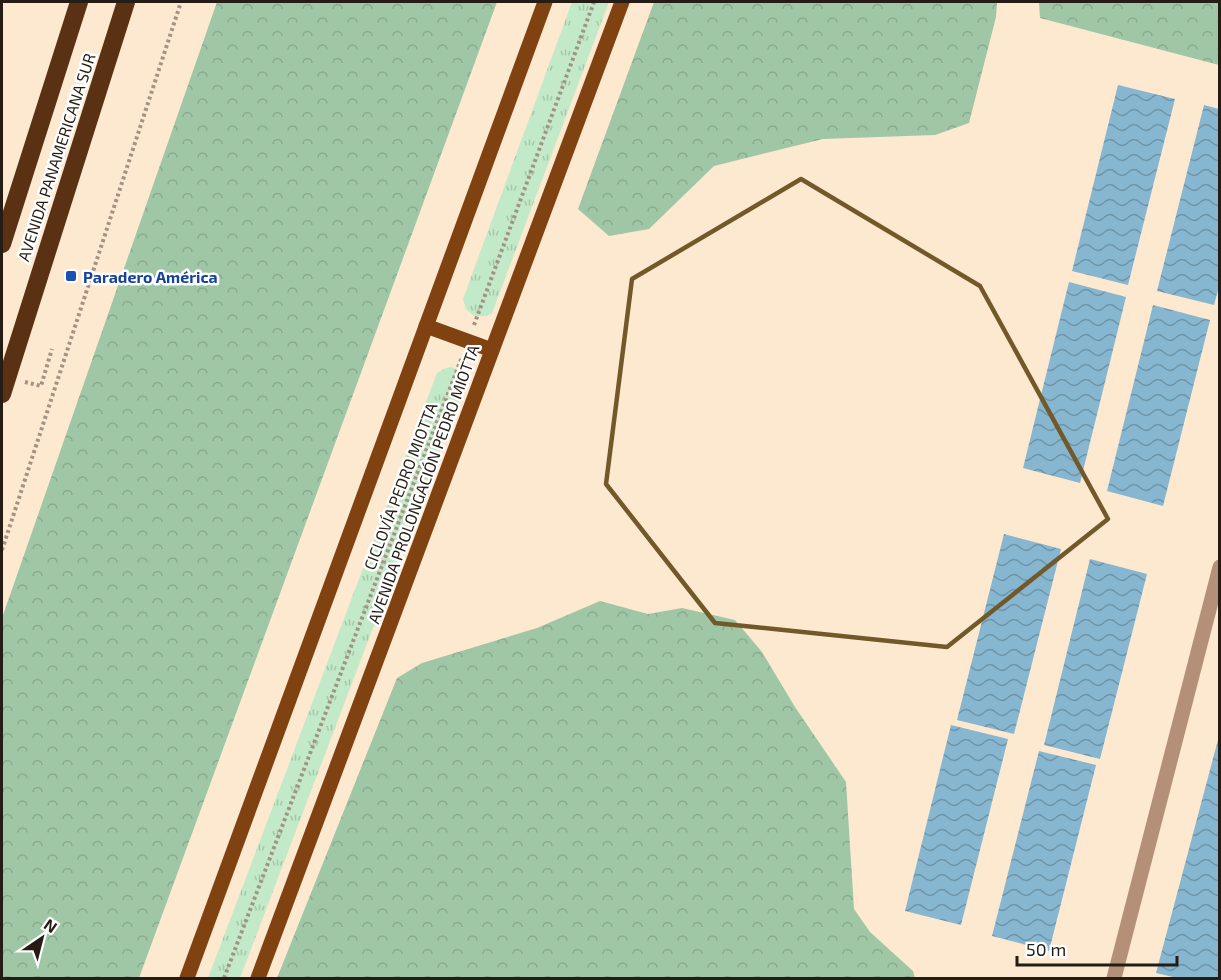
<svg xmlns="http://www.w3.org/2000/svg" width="1221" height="980" font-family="'Exo 2',sans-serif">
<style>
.grass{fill:url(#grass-tufts)}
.forest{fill:url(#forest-crowns)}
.water{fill:url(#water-waves)}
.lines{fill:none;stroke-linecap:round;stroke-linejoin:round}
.path{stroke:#a39382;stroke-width:4;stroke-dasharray:3 3;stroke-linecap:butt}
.minor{stroke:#b49079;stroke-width:15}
.major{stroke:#804210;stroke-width:15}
.highway{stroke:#5b3113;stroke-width:18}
.marked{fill:none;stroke:#72592a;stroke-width:4.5;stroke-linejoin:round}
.transit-dot{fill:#1a4fb4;stroke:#fff;stroke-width:2}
.labels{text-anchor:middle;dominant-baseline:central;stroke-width:5;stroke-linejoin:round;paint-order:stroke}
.street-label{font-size:16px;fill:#251d15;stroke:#fff}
.transit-label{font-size:16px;font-weight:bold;fill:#164399;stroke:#fff;text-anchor:start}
</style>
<defs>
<pattern id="grass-tufts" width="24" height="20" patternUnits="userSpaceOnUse" patternTransform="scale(1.5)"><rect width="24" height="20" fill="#c2e9c8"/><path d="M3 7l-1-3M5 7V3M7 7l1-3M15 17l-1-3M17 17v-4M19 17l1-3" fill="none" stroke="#a7c7ab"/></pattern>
<pattern id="forest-crowns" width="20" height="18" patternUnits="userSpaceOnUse" patternTransform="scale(1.5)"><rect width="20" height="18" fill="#9fc7a6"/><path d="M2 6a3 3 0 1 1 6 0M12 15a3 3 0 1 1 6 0" fill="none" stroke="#89aa8e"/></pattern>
<pattern id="water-waves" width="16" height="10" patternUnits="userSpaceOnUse" patternTransform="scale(1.5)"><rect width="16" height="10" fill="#87b7d0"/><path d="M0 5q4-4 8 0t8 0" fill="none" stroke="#6e94a8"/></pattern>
</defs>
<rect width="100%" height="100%" fill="#fde8d0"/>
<g class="grass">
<polygon points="572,2 609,2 492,313 487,316 474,316 466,309 463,299"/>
<polygon points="451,367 462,372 466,383 240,978 208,978 437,373 446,368"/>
</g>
<g class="forest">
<polygon points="217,2 497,2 139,978 2,978 2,618"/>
<polygon points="654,2 997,2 996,17 969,123 935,135 823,139 714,166 649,229 609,236 578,209"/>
<polygon points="1039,2 1219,2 1219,65 1040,18"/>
<polygon points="600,601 648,614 682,608 735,620 762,652 795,707 846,782 854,909 870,932 913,971 915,978 277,978 397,678 422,663 537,628"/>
</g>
<g class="water">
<polygon points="1118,85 1175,99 1128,285 1072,271"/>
<polygon points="1204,105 1219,109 1220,283 1214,305 1157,291"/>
<polygon points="1069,282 1126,297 1080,483 1023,468"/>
<polygon points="1153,305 1210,320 1163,506 1107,491"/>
<polygon points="1004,534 1061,549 1014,734 957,720"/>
<polygon points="1090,559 1147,574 1100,759 1044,745"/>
<polygon points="951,725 1008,739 961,925 905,911"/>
<polygon points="1219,736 1219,978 1177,978 1156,973"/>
<polygon points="1039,751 1096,765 1049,951 992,936"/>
</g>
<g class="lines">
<g class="path">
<polyline points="474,325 594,2"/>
<polyline points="25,382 41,386 52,349"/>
<polyline points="2,550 181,2"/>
<polyline points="224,978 462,357"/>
</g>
<polyline class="minor" points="1114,978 1220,567"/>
<g class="major">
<polyline points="426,326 492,350"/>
<polyline points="187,978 545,2"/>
<polyline points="258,978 622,2"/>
</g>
<g class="highway">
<polyline points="2,244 79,2"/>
<polyline points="2,394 126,2"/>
</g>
</g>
<path class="marked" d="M801 179 980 286 1108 519 947 647 715 623 606 484 632 279Z"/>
<rect class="transit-dot" x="65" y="270" width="12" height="12" rx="3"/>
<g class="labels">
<g class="street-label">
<text transform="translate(56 157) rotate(-72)">AVENIDA PANAMERICANA SUR</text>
<text transform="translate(423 484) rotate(-70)">AVENIDA PROLONGACIÓN PEDRO MIOTTA</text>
<text transform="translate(400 486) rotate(-69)">CICLOVÍA PEDRO MIOTTA</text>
</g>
<g class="transit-label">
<text x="83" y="276">Paradero América</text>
</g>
</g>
<rect width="1221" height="980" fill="none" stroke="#251d15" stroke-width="6"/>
<g transform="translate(42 938) rotate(35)" stroke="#ffffff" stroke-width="4.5" paint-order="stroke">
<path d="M0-4.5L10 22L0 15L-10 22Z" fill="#251d15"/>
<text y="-9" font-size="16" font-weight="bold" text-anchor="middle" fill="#251d15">N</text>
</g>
<path d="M1017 956v9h160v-9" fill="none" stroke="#251d15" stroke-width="3"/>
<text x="1026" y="956" font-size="18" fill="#251d15" stroke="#ffffff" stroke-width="4.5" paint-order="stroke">50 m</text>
</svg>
